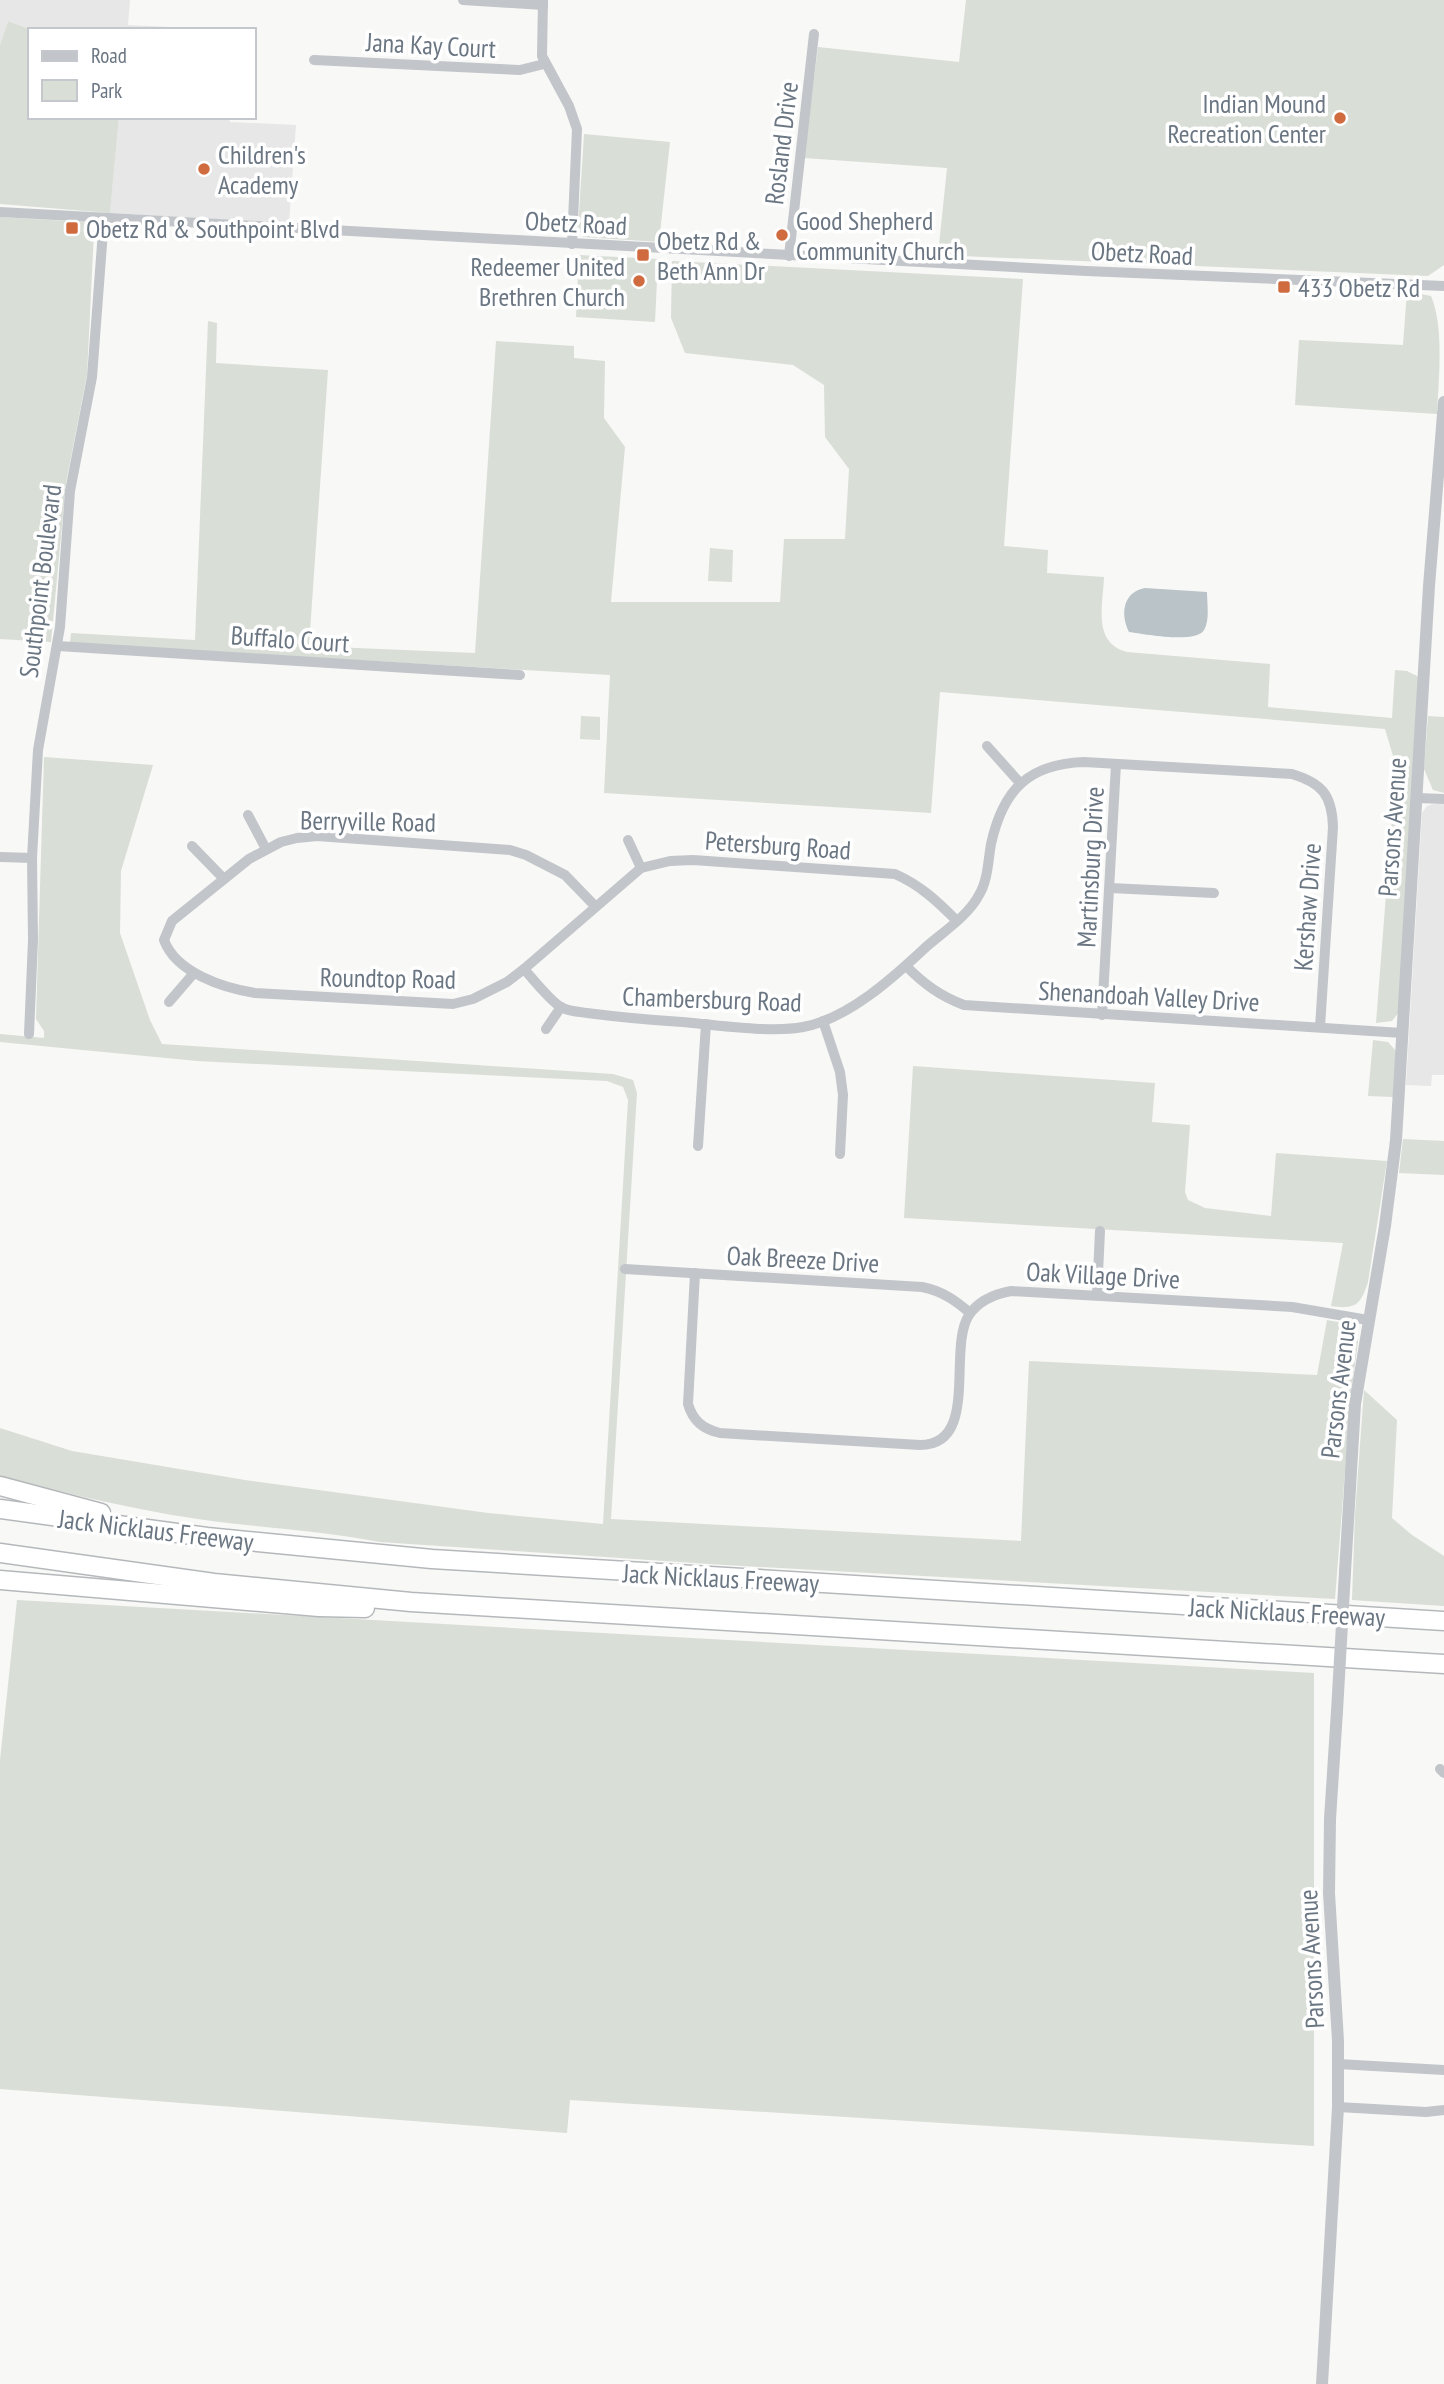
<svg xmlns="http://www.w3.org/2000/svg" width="1444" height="2384" font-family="'PT Sans Narrow',sans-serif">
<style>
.built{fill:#e6e7e6}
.green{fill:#d9ded7}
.water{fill:#bac3c7}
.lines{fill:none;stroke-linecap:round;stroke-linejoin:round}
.motorway-casing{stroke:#b5b8bb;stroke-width:21}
.minor{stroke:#c2c5c9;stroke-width:10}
.tertiary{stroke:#c2c5c9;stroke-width:12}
.motorway{stroke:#fff;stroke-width:18}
.tertiary-bridge{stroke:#c2c5c9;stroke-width:12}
.poi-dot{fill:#cf6b3f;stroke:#fff;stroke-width:2.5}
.labels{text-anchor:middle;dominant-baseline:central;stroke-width:7;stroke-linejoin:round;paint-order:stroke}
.street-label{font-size:26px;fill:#6b7683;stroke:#fff}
.poi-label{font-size:26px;fill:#6b7683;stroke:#fff;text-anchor:start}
</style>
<rect width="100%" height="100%" fill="#f8f8f6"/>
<g class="built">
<polygon points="0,0 130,0 128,25 232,30 32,30 8,21 0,45"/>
<polygon points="119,117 229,117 230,122 296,125 289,223 110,213"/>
<polygon points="1433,804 1444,804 1444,1075 1432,1075 1431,1086 1406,1085 1422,813 1427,806"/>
</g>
<g class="green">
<polygon points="966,0 1444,0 1444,265 1428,276 938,255 947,168 804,158 818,47 959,62"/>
<polygon points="8,21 32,30 30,30 30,117 119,117 110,213 0,204 0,45"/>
<polygon points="584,134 670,142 659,242 583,237 578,229"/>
<polygon points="0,217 84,222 94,232 87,375 66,483 51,642 0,639"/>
<polygon points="579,255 658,259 655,322 576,317"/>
<path d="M672 261 1023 279 1004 546 1048 550 1047 573 1104 577C1103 605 1092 643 1127 652L1270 664 1268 707 1392 718 1395 670 1407 671 1419 677 1399 1012 1392 1021 1376 1023 1396 766 1385 729 940 692 931 813 604 793 610 675 70 643 71 633 195 640 208 321 217 323 216 363 328 370 309 646 475 653 496 341 574 346V358L605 361 604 418 625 447 611 602H780L784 539H845L849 469 825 437 824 385 793 365 685 353 671 318Z"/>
<path d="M1407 291 1431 296C1444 326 1439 378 1437 414L1295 405 1299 340 1403 345Z"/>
<polygon points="710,548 733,550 732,582 708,581"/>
<polygon points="581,716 600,717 600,740 580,739"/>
<polygon points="1428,716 1444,717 1444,793 1433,790 1424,769"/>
<path d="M44 757 153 765 121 871 120 933 150 1020 162 1044 613 1074 633 1080 637 1093 611 1519 1021 1541 1029 1361 1317 1375 1327 1320 1349 1324 1356 1330 1358 1342 1351 1394 1335 1599 724 1565 380 1542C311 1529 241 1527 172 1515 115 1505 57 1491 0 1476V1428L72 1451 245 1480 488 1513 603 1524 628 1100 623 1087 607 1081 197 1061 0 1042V1034L44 1038V1031L36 1019Z"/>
<polygon points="1373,1040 1388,1042 1396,1051 1393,1097 1368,1096"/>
<path d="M913 1066 1155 1083 1152 1122 1190 1125 1185 1192 1188 1200 1205 1208 1271 1216 1276 1153 1387 1161 1368 1282C1361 1304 1356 1310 1331 1306L1343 1243 904 1218Z"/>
<polygon points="1403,1139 1444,1141 1444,1175 1399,1173"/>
<polygon points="1364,1390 1397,1420 1392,1518 1412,1535 1444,1556 1444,1606 1352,1600 1355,1514"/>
<polygon points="17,1600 1314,1673 1314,2146 570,2100 567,2133 0,2089 0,1760"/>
</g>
<path class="water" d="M1145 588 1207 592C1207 603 1210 621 1204 630 1196 644 1144 634 1129 632 1120 614 1123 592 1145 588Z"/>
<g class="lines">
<defs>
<g id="motorway">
<polyline points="0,1486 101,1513"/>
<polyline points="0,1509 207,1537 432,1559 1444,1621"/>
<polyline points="0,1553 214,1583 411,1602 1444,1664"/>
<polyline points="0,1580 319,1607 365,1608"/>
</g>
</defs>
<use href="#motorway" class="motorway-casing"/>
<g class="minor">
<polyline points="463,0 543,5"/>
<polyline points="543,0 542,56 569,106 577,129 572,244"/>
<polyline points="314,60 520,70 544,64"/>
<polyline points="0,212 1086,271 1444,286"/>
<polyline points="789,256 814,34"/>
<polyline points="58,646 520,675"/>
<polyline points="987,746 1020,783"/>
<polyline points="1417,798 1444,799"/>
<polyline points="248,815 266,849"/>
<polyline points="628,840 641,868"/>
<polyline points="192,846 224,879"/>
<polyline points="0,857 32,858"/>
<polyline points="1110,888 1214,893"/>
<path d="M595 906 565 875 526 855 510 850 317 836 297 838 281 842 249 859 172 921 164 940C176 973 224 988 255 993L453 1004 473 999 507 982 524 969 641 868 670 861 693 860 895 874C920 885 937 901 956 920"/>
<path d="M906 966C924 984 940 996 964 1005L1402 1033"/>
<path d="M524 969C532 978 551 1002 561 1007 567 1011 579 1012 587 1013 618 1017 650 1020 682 1022 715 1025 771 1033 803 1027 848 1019 894 977 926 947 943 932 968 916 979 895 988 880 988 861 991 844 1003 790 1028 764 1084 762L1292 774C1322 783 1332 795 1333 827L1320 1027"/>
<polyline points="169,1002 194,973"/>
<polyline points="1102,1015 1116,764"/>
<polyline points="823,1021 840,1072 843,1095 840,1154"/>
<polyline points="546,1029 561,1007"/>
<polyline points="29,1034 33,940 32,858 38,750 60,627 70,491 92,377 104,218"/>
<polyline points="698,1146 706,1024"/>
<path d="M625 1269 922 1287C942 1291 955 1300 970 1313"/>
<path d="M695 1273 688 1404C693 1421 703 1429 720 1433L920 1445C980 1445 947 1349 969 1315 979 1300 995 1294 1011 1291L1292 1307 1368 1320"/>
<polyline points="1097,1295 1100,1231"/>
<polyline points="1440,1769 1444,1773"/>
<polyline points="1338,2064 1444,2070"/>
<polyline points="1338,2107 1426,2112 1444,2110"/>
</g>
<g class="tertiary">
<polyline points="1345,1572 1355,1404 1385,1226 1396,1140 1429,586 1444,402"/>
<polyline points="1322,2384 1338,2107 1338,2041 1329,1893 1330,1819 1337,1711"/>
</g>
<use href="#motorway" class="motorway"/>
<polyline class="tertiary-bridge" points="1337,1711 1345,1572"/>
</g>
<g class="poi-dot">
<circle cx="1340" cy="118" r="7"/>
<circle cx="204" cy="169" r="7"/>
<rect x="65" y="221" width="14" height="14" rx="3.5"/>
<circle cx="782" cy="235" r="7"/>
<rect x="636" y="248" width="14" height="14" rx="3.5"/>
<circle cx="639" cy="281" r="7"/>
<rect x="1277" y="280" width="14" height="14" rx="3.5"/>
</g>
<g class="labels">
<g class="street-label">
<text transform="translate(431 45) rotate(3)">Jana Kay Court</text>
<text transform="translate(781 143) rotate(-83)">Rosland Drive</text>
<text transform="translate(576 223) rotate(3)">Obetz Road</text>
<text transform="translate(1142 253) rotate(3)">Obetz Road</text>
<text transform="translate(40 581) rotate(-83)">Southpoint Boulevard</text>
<text transform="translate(290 639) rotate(4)">Buffalo Court</text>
<text transform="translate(368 821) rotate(1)">Berryville Road</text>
<text transform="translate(1392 827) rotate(-86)">Parsons Avenue</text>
<text transform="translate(778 845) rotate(4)">Petersburg Road</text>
<text transform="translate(1090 867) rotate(-87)">Martinsburg Drive</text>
<text transform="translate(1307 907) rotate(-86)">Kershaw Drive</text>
<text transform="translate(388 978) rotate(1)">Roundtop Road</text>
<text transform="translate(1149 996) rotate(3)">Shenandoah Valley Drive</text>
<text transform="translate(712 999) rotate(2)">Chambersburg Road</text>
<text transform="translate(803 1259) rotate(3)">Oak Breeze Drive</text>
<text transform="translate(1103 1275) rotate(3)">Oak Village Drive</text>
<text transform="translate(1338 1389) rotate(-83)">Parsons Avenue</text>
<text transform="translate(156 1530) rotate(7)">Jack Nicklaus Freeway</text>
<text transform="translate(721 1578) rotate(3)">Jack Nicklaus Freeway</text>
<text transform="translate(1287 1612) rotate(3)">Jack Nicklaus Freeway</text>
<text transform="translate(1311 1959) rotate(-93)">Parsons Avenue</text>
</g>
<g class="poi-label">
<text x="1326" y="103" text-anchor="end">Indian Mound<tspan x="1326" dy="30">Recreation Center</tspan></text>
<text x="218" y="154">Children's<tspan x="218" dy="30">Academy</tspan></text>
<text x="796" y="220">Good Shepherd<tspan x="796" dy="30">Community Church</tspan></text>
<text x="86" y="228">Obetz Rd &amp; Southpoint Blvd</text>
<text x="657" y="240">Obetz Rd &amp;<tspan x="657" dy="30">Beth Ann Dr</tspan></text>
<text x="625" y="266" text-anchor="end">Redeemer United<tspan x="625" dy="30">Brethren Church</tspan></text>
<text x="1298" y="287">433 Obetz Rd</text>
</g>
</g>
<rect x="28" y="28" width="228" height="91" fill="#ffffff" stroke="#c4c8cd" stroke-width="2"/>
<rect x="42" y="51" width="35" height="10" fill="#c2c5c9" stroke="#c4c8cd" stroke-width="2"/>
<text x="91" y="63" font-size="21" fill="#6b7683">Road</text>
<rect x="42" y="80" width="35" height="21" fill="#d9ded7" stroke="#c4c8cd" stroke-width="2"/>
<text x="91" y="98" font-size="21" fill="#6b7683">Park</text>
</svg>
